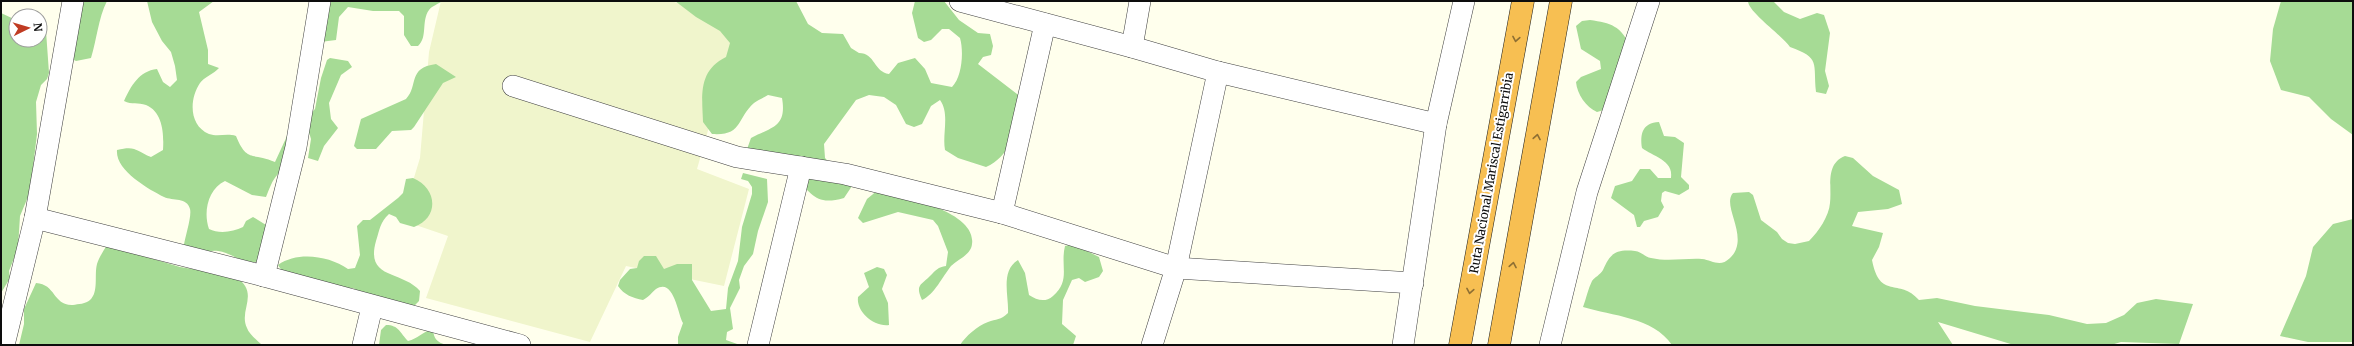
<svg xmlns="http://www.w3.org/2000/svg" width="2354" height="346" font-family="Merriweather,serif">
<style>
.farmland{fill:#f0f5cc}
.forest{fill:#a6db95}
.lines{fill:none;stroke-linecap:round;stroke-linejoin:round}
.minor-casing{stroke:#404040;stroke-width:22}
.highway-casing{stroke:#1e1e1e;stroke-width:23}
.minor{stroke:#fff;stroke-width:21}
.highway{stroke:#f7bf52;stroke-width:22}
.oneway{stroke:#8e6f33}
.labels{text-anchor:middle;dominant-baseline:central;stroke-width:4;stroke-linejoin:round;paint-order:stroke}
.street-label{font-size:12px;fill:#0d0d0d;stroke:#fff}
</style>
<rect width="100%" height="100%" fill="#ffffed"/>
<polygon class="farmland" points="441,1 671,1 739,22 697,169 749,189 724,286 626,266 590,342 426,298 448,236 401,220 420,158 429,52"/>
<g class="forest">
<path d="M79 1H107C98 19 97 39 91 58L76 61 70 58Z"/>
<path d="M147 1H214L199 12 208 50V64L219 68C214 74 204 77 200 83 189 99 189 126 209 134 218 137 227 133 236 136 247 163 252 152 275 162L287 136 305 145C307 168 289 161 278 174 272 180 269 190 266 197L252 195 225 181C208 189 203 212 209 229 219 234 233 232 243 227L246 221 253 217 266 225 259 261C242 266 234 253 218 251 211 250 203 253 196 253L184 245C185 237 192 216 190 209 187 197 173 201 164 197 148 189 115 170 117 150 136 145 136 151 151 157L163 150C164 134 163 112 146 105 138 102 132 105 124 101 131 86 139 71 157 69L163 82 170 87 177 80 175 66 171 52 162 41 152 22Z"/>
<path d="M330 1H443C438 4 432 6 429 10 421 21 428 37 418 46H411L404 35V16L399 11H373L348 7 339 17 336 40 320 42Z"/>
<path d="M675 1H796L808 24 822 33 843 34 851 48 859 53C875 53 874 72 889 74L898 63 915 58 925 69 931 83 952 87C962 77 964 52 960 38L949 29H942L931 40 924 42 918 38 912 13 915 1H944L959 20 978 33 990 34 993 46 991 55 983 57 978 64 1021 97C1014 125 1015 154 986 167L958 158 945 150C942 134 950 114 940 100L931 106 922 124 914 127 906 124 896 105 884 97 869 95 856 100 824 144 825 158 852 186 844 198C815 206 813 194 794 177 781 167 761 160 746 152L751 138C772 127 787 127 782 98L768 95C763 98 758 100 754 103 736 119 743 136 712 134L703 122C702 95 698 71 726 57L730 43 720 31 696 17Z"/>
<path d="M1748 1H1773L1784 12 1800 19 1817 13 1824 15 1830 33 1825 71 1829 86 1826 94 1816 92C1813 63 1821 58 1790 47 1782 35 1748 12 1748 1Z"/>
<polygon points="2281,1 2353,1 2353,135 2331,119 2309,97 2281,90 2270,61 2273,29"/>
<polygon points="1,13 16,20 16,40 40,40 40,24 46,31 49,73 47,79 41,85 36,102 37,134 30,192 20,216 18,248 9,271 10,278 1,293"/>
<path d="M1590 20C1611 23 1621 26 1630 46L1604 110 1597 112C1586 107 1577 94 1576 82L1581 77 1601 69 1600 61 1581 49 1576 26 1582 21Z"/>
<polygon points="330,58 348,61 352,67 341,75 329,103 331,119 338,128 324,146 318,161 308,158 311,139 308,129 310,114 315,109 321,78 327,60"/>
<path d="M436 64 456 77 443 83 414 127 411 130 392 131 376 149H357L354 146 361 119 406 99C419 85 407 68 436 64Z"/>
<path d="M1659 122 1664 136 1675 137 1684 143 1681 177 1689 185V189L1679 195 1665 191 1662 193 1661 201 1664 207 1658 217 1644 221 1640 227H1637L1634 215 1611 198 1615 186 1632 181 1640 169H1650L1658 178H1671C1674 160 1652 156 1642 148 1640 134 1642 123 1659 122Z"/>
<path d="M1845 156 1853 158 1873 176 1899 190 1902 204 1888 209 1858 212 1852 226 1883 233 1879 247 1872 260C1880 301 1899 277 1919 300L1937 298 1975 306 2049 315 2087 324 2106 323 2124 315 2137 303 2156 299 2193 304 2179 344 2121 342 2111 345H2014L1938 322 1953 345H1672C1653 317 1612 316 1583 307 1586 299 1588 289 1592 281 1595 277 1600 275 1603 270 1610 254 1615 249 1635 251 1640 251 1645 257 1651 258 1668 262 1685 258 1702 259 1712 260 1720 268 1730 258 1751 238 1721 206 1733 193L1749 192 1753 195 1761 220 1777 232 1782 239 1788 243 1795 244 1809 241C1819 231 1829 216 1830 203 1832 186 1825 164 1845 156Z"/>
<path d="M743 173 767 179 768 202 758 231 753 254 744 266 739 280 740 288 730 308 733 329 727 332 726 340 740 345H678V337L683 323C678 315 674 277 656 289 651 293 649 297 643 300 633 298 624 295 618 286L620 280 630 269 637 268 639 261 644 256H656L664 269 677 264H692V280L711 311 726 309 728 288 738 261 742 227 752 194V187L748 181 741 179Z"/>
<path d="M413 178C437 188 440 217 414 227L400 223 396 217 389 214C380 222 380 229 376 241 365 280 402 270 420 291L419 301 414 306 365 295 353 288 331 289 282 271 278 265C298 251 329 256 348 269L355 268 360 255 357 226 363 220H370L398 198 403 193 406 179Z"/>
<path d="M878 190C901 196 977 211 972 244 971 255 958 259 951 266 943 276 934 295 922 300 915 285 921 285 930 276 936 270 938 267 946 266L948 252 938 226 933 220 898 212 863 223 858 218 867 199Z"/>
<polygon points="2353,219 2353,342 2308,342 2280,336 2306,276 2313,247 2333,224"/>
<path d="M1073 244 1099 257 1103 271 1099 277 1085 282 1079 278 1072 280 1063 300 1062 324 1076 336 1073 345H960C966 336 977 326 988 322 996 319 1001 320 1008 313 1009 296 1000 271 1018 260L1025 273 1029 295C1037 300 1045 303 1053 296 1071 281 1060 266 1065 246Z"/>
<path d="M107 245 180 267 235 276C261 294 238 309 247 328 249 334 257 340 262 345H19L24 324V309L36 283C56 284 53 306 73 305 78 304 86 304 90 300 99 292 94 275 97 264 99 258 103 251 107 245Z"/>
<path d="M877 267 884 269 887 275 882 289 888 303 889 325C874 327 856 312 858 297L869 287 864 273Z"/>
<path d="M386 325C399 325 400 333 408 341 418 339 422 331 433 330 434 339 437 342 446 345H379L381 330Z"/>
</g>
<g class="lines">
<defs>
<g id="minor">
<polyline points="960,1 1132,47 1218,72 1436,124"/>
<polyline points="1132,47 1140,1"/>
<polyline points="513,86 737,157 845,174 1002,213 1176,268 1413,283"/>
<polyline points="1002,213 1045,24"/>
<polyline points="35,218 264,276 520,345"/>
<polyline points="264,276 296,147 320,1"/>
<polyline points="4,345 35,218 73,1"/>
<polyline points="363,345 372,307"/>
<polyline points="758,345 801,167"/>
<polyline points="1152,345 1176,268 1218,72"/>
<polyline points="1403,345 1436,124 1464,1"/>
<polyline points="1550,345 1587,192 1649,1"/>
</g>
<g id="highway">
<polyline points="1460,345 1523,1"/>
<polyline points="1499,345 1561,1"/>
</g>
</defs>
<use href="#minor" class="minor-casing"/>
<use href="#highway" class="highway-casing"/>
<use href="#minor" class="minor"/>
<use href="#highway" class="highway"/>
</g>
<defs><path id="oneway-chevron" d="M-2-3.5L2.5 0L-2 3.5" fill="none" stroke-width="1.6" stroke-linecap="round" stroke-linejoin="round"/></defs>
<g class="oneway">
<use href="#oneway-chevron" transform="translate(1516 39) rotate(100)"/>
<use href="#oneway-chevron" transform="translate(1537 137) rotate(-80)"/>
<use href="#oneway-chevron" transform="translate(1513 265) rotate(-80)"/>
<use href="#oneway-chevron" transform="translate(1470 291) rotate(100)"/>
</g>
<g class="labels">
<g class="street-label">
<text transform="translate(1491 173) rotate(-80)">Ruta Nacional Mariscal Estigarribia</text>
</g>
</g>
<rect width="2354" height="346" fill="none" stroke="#0d0d0d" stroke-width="4"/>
<g transform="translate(28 28) rotate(85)"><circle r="19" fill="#ffffff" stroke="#9e9e9e"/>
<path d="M0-3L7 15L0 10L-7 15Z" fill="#c03b22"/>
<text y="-6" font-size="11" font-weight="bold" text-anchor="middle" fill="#0d0d0d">N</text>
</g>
</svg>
